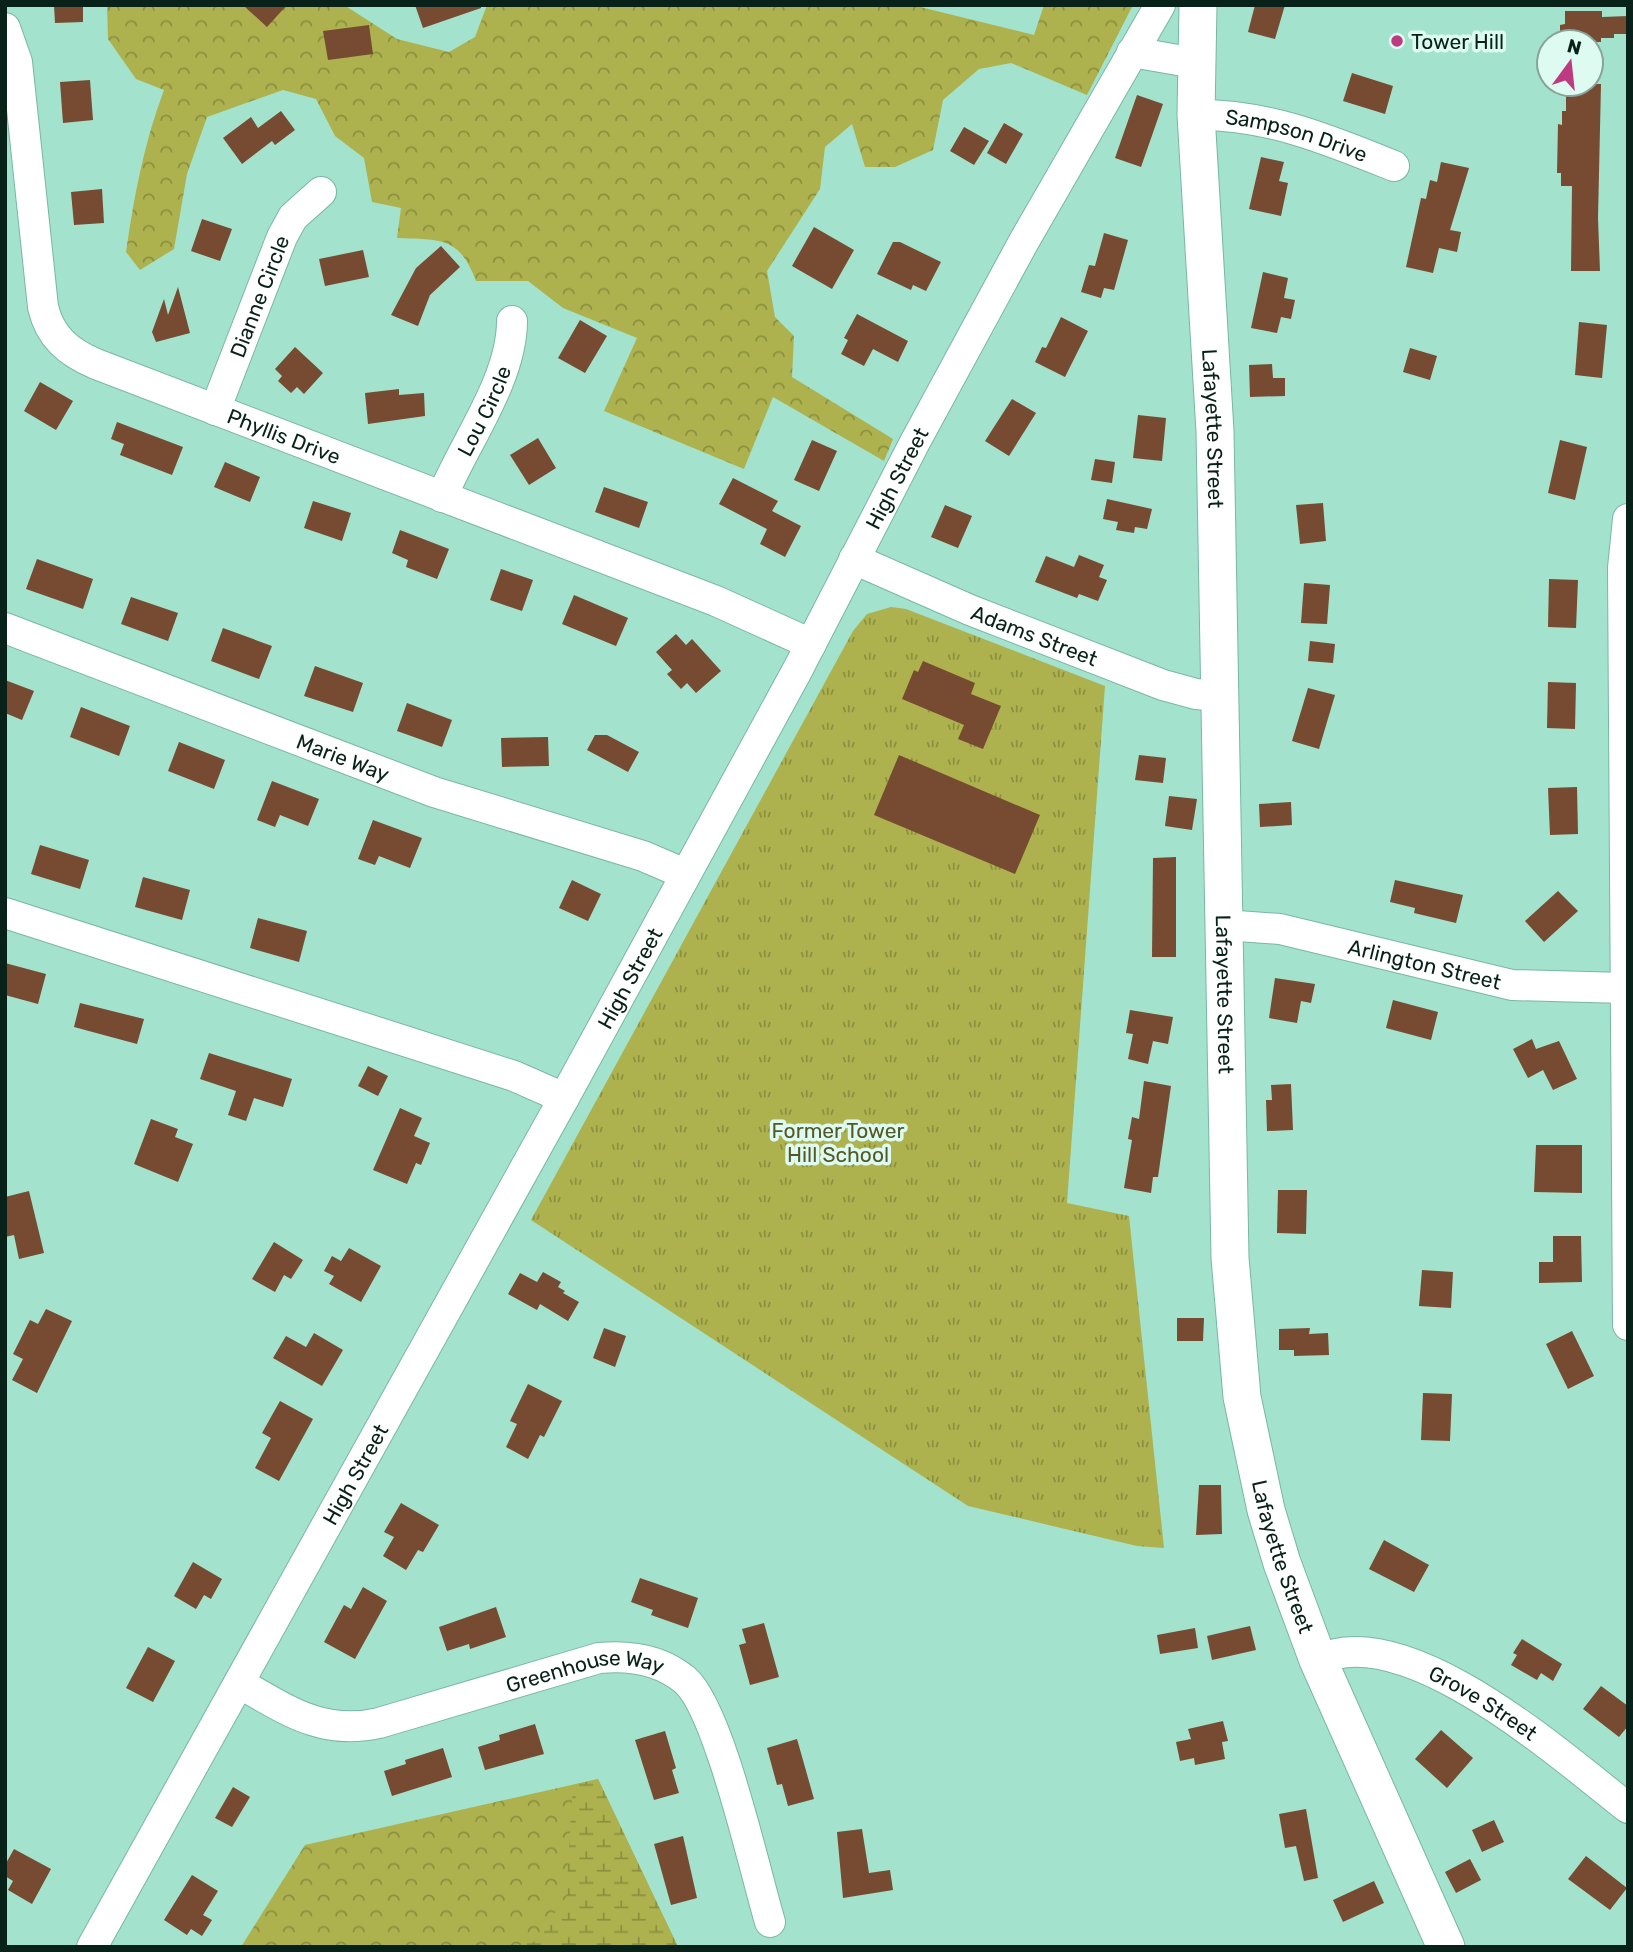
<svg xmlns="http://www.w3.org/2000/svg" width="1633" height="1952" font-family="Rubik,sans-serif">
<style>
.forest{fill:url(#forest-crowns)}
.wetland{fill:url(#wetland-marsh)}
.park{fill:url(#park-tufts)}
.building{fill:#764b31}
.lines{fill:none;stroke-linecap:round;stroke-linejoin:round}
.minor-casing{stroke:#79b7a3;stroke-width:32}
.major-casing{stroke:#79b7a3;stroke-width:39}
.minor{stroke:#fff;stroke-width:30}
.major{stroke:#fff;stroke-width:37}
.poi-dot{fill:#bf3b81;stroke:#ddfbf0;stroke-width:2.5}
.labels{text-anchor:middle;dominant-baseline:central;stroke-width:7;stroke-linejoin:round;paint-order:stroke}
.poi-label{font-size:21px;fill:#08221a;stroke:#ddfbf0;text-anchor:start}
.street-label{font-size:21px;fill:#08221a;stroke:#ddfbf0}
.park-label{font-size:21px;fill:#555826;stroke:#ddfbf0}
</style>
<defs>
<pattern id="forest-crowns" width="20" height="18" patternUnits="userSpaceOnUse" patternTransform="scale(1.75)"><rect width="20" height="18" fill="#adb24e"/><path d="M2 6a3 3 0 1 1 6 0M12 15a3 3 0 1 1 6 0" fill="none" stroke="#8b9040"/></pattern>
<pattern id="wetland-marsh" width="20" height="14" patternUnits="userSpaceOnUse" patternTransform="scale(1.75)"><rect width="20" height="14" fill="#adb24e"/><path d="M1 5h8M5 5V1M11 12h8M15 12V8" fill="none" stroke="#8b9040"/></pattern>
<pattern id="park-tufts" width="24" height="20" patternUnits="userSpaceOnUse" patternTransform="scale(1.75)"><rect width="24" height="20" fill="#adb24e"/><path d="M3 7l-1-3M5 7V3M7 7l1-3M15 17l-1-3M17 17v-4M19 17l1-3" fill="none" stroke="#8b9040"/></pattern>
</defs>
<rect width="100%" height="100%" fill="#a3e2cd"/>
<g class="forest">
<path d="M107 5H344L397 39 449 52 475 37 487 5H912L1034 35 1044 5H1133L1087 95 1011 63 979 69 943 100 933 150 895 167H865L852 124 825 147 820 189 767 271 775 317 794 336 792 377 893 439 884 461 773 397 744 469 604 411 637 338 563 308 528 281H476C459 236 441 240 397 238L401 208 372 202 364 158 335 136 316 99 283 90 207 117 187 174 174 249 140 270 126 252C134 196 144 143 164 90L136 79 108 39Z"/>
<polygon points="598,1779 678,1947 241,1947 305,1845"/>
</g>
<polygon class="wetland" points="598,1779 678,1947 510,1947 534,1942 566,1897 573,1785"/>
<polygon class="park" points="891,607 906,609 1105,686 1067,1203 1129,1216 1164,1548 1137,1546 968,1506 531,1220 853,631 867,614"/>
<g class="building">
<polygon points="54,5 83,5 83,22 55,23"/>
<polygon points="243,5 287,5 267,27"/>
<polygon points="415,5 481,5 481,8 423,28"/>
<polygon points="1255,5 1285,5 1275,39 1248,32"/>
<polygon points="1565,11 1602,11 1602,17 1628,16 1628,34 1614,34 1614,38 1601,38 1601,42 1560,42 1560,25 1565,24"/>
<polygon points="369,25 373,54 328,60 323,31"/>
<polygon points="1352,73 1393,86 1385,114 1343,101"/>
<polygon points="90,80 93,120 63,123 60,82"/>
<polygon points="1566,84 1601,84 1598,218 1600,271 1571,271 1572,186 1561,186 1561,173 1557,173 1558,124 1562,125 1562,111 1566,111"/>
<polygon points="1137,95 1163,104 1141,167 1115,158"/>
<polygon points="281,111 295,130 275,145 272,141 242,164 223,138 251,117 258,128"/>
<polygon points="1004,123 1023,134 1006,164 987,153"/>
<polygon points="964,127 989,141 974,165 950,151"/>
<polygon points="1261,157 1284,162 1279,181 1288,183 1281,216 1249,209"/>
<polygon points="1441,162 1469,168 1450,230 1461,232 1457,252 1439,248 1433,273 1406,267 1421,198 1426,199 1430,180 1437,182"/>
<polygon points="102,189 104,223 74,225 71,192"/>
<polygon points="202,219 232,229 220,261 191,251"/>
<polygon points="814,227 854,250 832,289 792,266"/>
<polygon points="1104,233 1128,240 1114,290 1104,288 1101,298 1081,292 1089,265 1095,266"/>
<polygon points="893,242 900,242 941,262 926,291 913,285 911,290 877,274"/>
<polygon points="441,246 460,267 430,295 418,326 391,315 416,268"/>
<polygon points="363,250 369,277 325,286 319,259"/>
<polygon points="1263,272 1288,278 1284,298 1295,300 1291,319 1281,317 1277,333 1251,328"/>
<polygon points="178,287 190,333 156,342 152,332 164,299 168,315"/>
<polygon points="857,314 908,341 898,362 873,349 864,366 841,354 848,340 844,338"/>
<polygon points="1061,317 1088,331 1065,377 1035,362 1042,347 1046,348"/>
<polygon points="580,320 607,336 585,373 558,358"/>
<polygon points="1579,322 1607,325 1602,378 1575,375"/>
<polygon points="295,347 323,373 304,394 297,387 291,393 278,381 282,376 275,369"/>
<polygon points="1410,348 1437,356 1430,380 1403,372"/>
<polygon points="1272,364 1273,378 1285,378 1285,396 1250,397 1249,365"/>
<polygon points="40,382 73,401 56,430 24,411"/>
<polygon points="399,389 399,395 424,393 425,416 368,424 365,393"/>
<polygon points="1012,399 1036,413 1009,456 985,441"/>
<polygon points="1138,415 1166,418 1162,461 1133,458"/>
<polygon points="117,422 183,447 172,475 120,455 124,444 111,439"/>
<polygon points="538,438 556,468 529,485 510,455"/>
<polygon points="812,440 837,451 819,491 794,480"/>
<polygon points="1560,440 1587,447 1575,500 1548,493"/>
<polygon points="1095,459 1115,462 1112,483 1091,480"/>
<polygon points="225,462 260,477 250,502 214,487"/>
<polygon points="733,478 778,501 772,511 801,526 785,557 760,544 767,529 719,504"/>
<polygon points="604,487 648,502 639,528 595,512"/>
<polygon points="1107,499 1152,509 1147,529 1135,527 1134,533 1116,530 1118,522 1103,519"/>
<polygon points="313,501 351,513 342,541 304,528"/>
<polygon points="1323,503 1326,541 1300,544 1296,505"/>
<polygon points="945,505 972,516 958,548 931,537"/>
<polygon points="400,530 449,549 437,579 406,567 408,560 392,553"/>
<polygon points="1079,555 1104,565 1099,577 1107,580 1098,601 1079,594 1077,598 1035,582 1046,556 1074,567"/>
<polygon points="37,559 93,579 83,609 26,589"/>
<polygon points="501,569 533,580 522,611 490,600"/>
<polygon points="1549,579 1578,580 1576,628 1548,627"/>
<polygon points="1304,583 1330,585 1327,624 1301,623"/>
<polygon points="574,595 628,618 616,646 562,624"/>
<polygon points="131,597 178,613 168,641 121,624"/>
<polygon points="223,628 272,646 259,679 211,661"/>
<polygon points="676,634 686,645 692,639 721,671 696,693 687,683 681,689 667,674 672,670 656,652"/>
<polygon points="1310,641 1335,644 1333,663 1308,661"/>
<polygon points="923,661 975,683 971,694 1001,706 983,749 958,739 964,725 902,699 914,670 918,672"/>
<polygon points="315,666 363,683 353,712 304,696"/>
<polygon points="5,680 34,691 22,720 5,713"/>
<polygon points="1548,682 1576,683 1575,729 1547,728"/>
<polygon points="1308,688 1335,695 1319,749 1292,741"/>
<polygon points="407,703 452,720 442,747 397,731"/>
<polygon points="81,707 130,726 119,756 70,737"/>
<polygon points="595,735 607,735 639,752 628,772 587,750"/>
<polygon points="548,737 549,766 502,767 501,738"/>
<polygon points="179,742 225,760 214,789 168,771"/>
<polygon points="899,755 1040,815 1015,874 874,815"/>
<polygon points="1139,755 1166,758 1163,783 1135,780"/>
<polygon points="272,781 319,799 308,826 280,815 275,827 257,820"/>
<polygon points="1577,787 1578,834 1550,835 1548,788"/>
<polygon points="1169,796 1197,799 1192,830 1165,826"/>
<polygon points="1291,802 1292,825 1260,827 1259,804"/>
<polygon points="373,820 422,838 410,868 379,856 375,865 358,859"/>
<polygon points="40,845 89,860 80,889 31,874"/>
<polygon points="1176,857 1176,957 1152,957 1153,858"/>
<polygon points="143,877 190,890 182,920 135,907"/>
<polygon points="572,880 601,894 588,921 559,908"/>
<polygon points="1395,880 1463,895 1456,923 1414,913 1415,908 1390,902"/>
<polygon points="1558,891 1578,911 1544,942 1525,921"/>
<polygon points="258,918 307,931 299,962 250,948"/>
<polygon points="5,963 46,974 38,1004 5,995"/>
<polygon points="1275,978 1315,984 1311,1003 1301,1001 1297,1023 1269,1018"/>
<polygon points="1393,1000 1438,1012 1431,1040 1386,1028"/>
<polygon points="80,1003 144,1019 137,1044 74,1027"/>
<polygon points="1130,1010 1173,1017 1168,1044 1153,1041 1148,1064 1128,1059 1133,1034 1126,1033"/>
<polygon points="1532,1039 1536,1049 1559,1041 1577,1079 1553,1090 1543,1070 1528,1078 1513,1049"/>
<polygon points="209,1053 292,1079 283,1107 254,1098 246,1121 228,1115 236,1091 200,1079"/>
<polygon points="368,1066 388,1076 378,1096 358,1086"/>
<polygon points="1144,1081 1171,1086 1158,1177 1153,1177 1151,1193 1124,1188 1132,1140 1128,1139 1132,1117 1139,1119"/>
<polygon points="1291,1084 1293,1130 1267,1131 1266,1100 1272,1100 1271,1085"/>
<polygon points="400,1108 422,1118 414,1136 430,1143 421,1165 416,1163 407,1184 373,1170"/>
<polygon points="151,1119 178,1129 175,1137 193,1144 178,1182 134,1164"/>
<polygon points="1536,1145 1582,1145 1582,1193 1534,1192"/>
<polygon points="1278,1190 1307,1190 1306,1234 1277,1233"/>
<polygon points="29,1191 44,1253 19,1259 14,1235 5,1237 5,1197"/>
<polygon points="1553,1236 1581,1236 1582,1282 1539,1283 1539,1262 1553,1262"/>
<polygon points="274,1242 303,1260 291,1279 284,1275 275,1292 252,1279"/>
<polygon points="349,1248 381,1266 361,1302 329,1284 334,1276 324,1271 332,1256 341,1261"/>
<polygon points="1422,1270 1453,1272 1451,1308 1419,1306"/>
<polygon points="543,1272 561,1282 558,1287 565,1291 563,1293 579,1302 568,1321 540,1304 537,1310 508,1294 520,1273 537,1282"/>
<polygon points="46,1309 72,1321 37,1393 12,1380 23,1359 13,1354 30,1320 38,1324"/>
<polygon points="1177,1318 1204,1318 1203,1341 1177,1341"/>
<polygon points="604,1328 626,1336 615,1367 593,1358"/>
<polygon points="1310,1328 1309,1334 1328,1333 1329,1355 1294,1356 1294,1350 1279,1350 1279,1329"/>
<polygon points="1572,1331 1594,1376 1568,1389 1546,1344"/>
<polygon points="314,1333 343,1350 322,1386 273,1358 286,1336 306,1347"/>
<polygon points="528,1384 562,1401 544,1437 540,1435 528,1459 506,1447 517,1424 510,1421"/>
<polygon points="1423,1393 1452,1394 1450,1441 1421,1440"/>
<polygon points="280,1401 313,1419 279,1481 255,1468 271,1438 262,1433"/>
<polygon points="1199,1485 1221,1485 1222,1534 1196,1535"/>
<polygon points="401,1503 439,1525 423,1552 418,1550 406,1570 383,1556 394,1537 384,1532"/>
<polygon points="1384,1540 1429,1565 1414,1592 1369,1569"/>
<polygon points="193,1562 222,1579 211,1599 204,1595 196,1609 174,1596"/>
<polygon points="640,1578 698,1598 688,1628 651,1615 653,1610 631,1602"/>
<polygon points="363,1587 387,1601 355,1659 324,1642 344,1605 351,1609"/>
<polygon points="496,1607 506,1637 470,1649 469,1644 447,1651 439,1627"/>
<polygon points="764,1623 779,1677 750,1685 739,1645 746,1643 742,1629"/>
<polygon points="1250,1626 1256,1650 1212,1660 1207,1636"/>
<polygon points="1195,1628 1198,1648 1160,1654 1157,1635"/>
<polygon points="1522,1639 1562,1664 1553,1681 1541,1673 1537,1680 1511,1665 1517,1655 1513,1653"/>
<polygon points="148,1647 175,1661 153,1702 126,1688"/>
<polygon points="1601,1686 1628,1706 1628,1726 1619,1737 1583,1709"/>
<polygon points="1223,1721 1228,1741 1222,1742 1225,1759 1195,1765 1194,1758 1180,1761 1176,1742 1191,1739 1188,1729"/>
<polygon points="535,1724 544,1754 485,1770 478,1747 500,1740 499,1735"/>
<polygon points="1441,1730 1473,1758 1447,1788 1415,1759"/>
<polygon points="665,1731 676,1768 672,1770 679,1793 654,1800 635,1740"/>
<polygon points="797,1739 814,1799 788,1806 782,1784 777,1785 767,1748"/>
<polygon points="443,1748 452,1777 392,1796 384,1771 406,1764 405,1760"/>
<polygon points="233,1787 250,1797 232,1827 215,1818"/>
<polygon points="1306,1809 1318,1878 1304,1881 1296,1846 1285,1848 1279,1814"/>
<polygon points="1494,1820 1504,1842 1482,1852 1472,1830"/>
<polygon points="862,1829 869,1873 890,1870 893,1890 843,1898 837,1832"/>
<polygon points="683,1836 697,1898 671,1905 654,1844"/>
<polygon points="14,1849 51,1869 32,1904 8,1890 13,1881 5,1876 5,1865"/>
<polygon points="1586,1856 1627,1888 1610,1910 1568,1879"/>
<polygon points="1470,1859 1481,1880 1456,1893 1445,1872"/>
<polygon points="192,1875 218,1891 203,1915 212,1920 202,1936 191,1929 187,1935 164,1920"/>
<polygon points="1374,1881 1384,1903 1343,1922 1333,1900"/>
</g>
<g class="lines">
<defs>
<g id="minor">
<path id="s1" d="M5 28 17 62 43 307C50 337 68 352 96 364L716 601 811 644"/>
<polyline points="1132,52 1195,63"/>
<path id="s2" d="M1196 115C1268 114 1329 140 1394 166"/>
<path id="s3" d="M215 410 282 237 293 217 321 192"/>
<path id="s4" d="M442 497C464 443 512 380 512 321"/>
<polyline points="1628,519 1623,568 1628,1325"/>
<path id="s5" d="M854 559 970 610 1163 685 1196 694 1220 696"/>
<path id="s6" d="M5 628 434 792 643 856 685 874"/>
<polyline points="5,913 514,1076 564,1098"/>
<path id="s7" d="M1224 925 1280 929 1512 985 1625 988"/>
<path id="s8" d="M1318 1660C1406 1617 1561 1756 1628 1808"/>
<path id="s9" d="M239 1683C287 1710 322 1736 379 1723L599 1658C630 1655 661 1660 685 1680 719 1709 755 1872 770 1922"/>
<path id="s10" d="M92 1947 564 1098 798 669 915 442 1023 243 1160 5"/>
</g>
<g id="major">
<path id="s11" d="M1198 5 1196 115 1215 431 1230 1258 1242 1397 1266 1510 1282 1563 1318 1660 1446 1947"/>
</g>
</defs>
<use href="#minor" class="minor-casing"/>
<use href="#major" class="major-casing"/>
<use href="#minor" class="minor"/>
<use href="#major" class="major"/>
</g>
<circle class="poi-dot" cx="1397" cy="41" r="7"/>
<g class="labels">
<g class="poi-label">
<text x="1411" y="41">Tower Hill</text>
</g>
<g class="street-label">
<text stroke="none"><textPath href="#s2" startOffset="103">Sampson Drive</textPath></text>
<text stroke="none"><textPath href="#s3" startOffset="122">Dianne Circle</textPath></text>
<text stroke="none"><textPath href="#s4" startOffset="96">Lou Circle</textPath></text>
<text stroke="none"><textPath href="#s11" startOffset="424">Lafayette Street</textPath></text>
<text stroke="none"><textPath href="#s1" startOffset="565">Phyllis Drive</textPath></text>
<text stroke="none"><textPath href="#s10" startOffset="1675">High Street</textPath></text>
<text stroke="none"><textPath href="#s5" startOffset="196">Adams Street</textPath></text>
<text stroke="none"><textPath href="#s6" startOffset="362">Marie Way</textPath></text>
<text stroke="none"><textPath href="#s7" startOffset="205">Arlington Street</textPath></text>
<text stroke="none"><textPath href="#s10" startOffset="1108">High Street</textPath></text>
<text stroke="none"><textPath href="#s11" startOffset="990">Lafayette Street</textPath></text>
<text stroke="none"><textPath href="#s10" startOffset="541">High Street</textPath></text>
<text stroke="none"><textPath href="#s11" startOffset="1558">Lafayette Street</textPath></text>
<text stroke="none"><textPath href="#s9" startOffset="364">Greenhouse Way</textPath></text>
<text stroke="none"><textPath href="#s8" startOffset="178">Grove Street</textPath></text>
</g>
<g class="park-label">
<text x="838" y="1130">Former Tower<tspan x="838" dy="24">Hill School</tspan></text>
</g>
</g>
<rect width="1633" height="1952" fill="none" stroke="#08221a" stroke-width="14"/>
<g transform="translate(1570 63) rotate(15)"><circle r="33" fill="#ddfbf0" stroke="#88a49a" stroke-width="2"/>
<path d="M0-5L12 26L0 18L-12 26Z" fill="#bf3b81"/>
<text y="-10" font-size="19" font-weight="bold" text-anchor="middle" fill="#08221a">N</text>
</g>
</svg>
